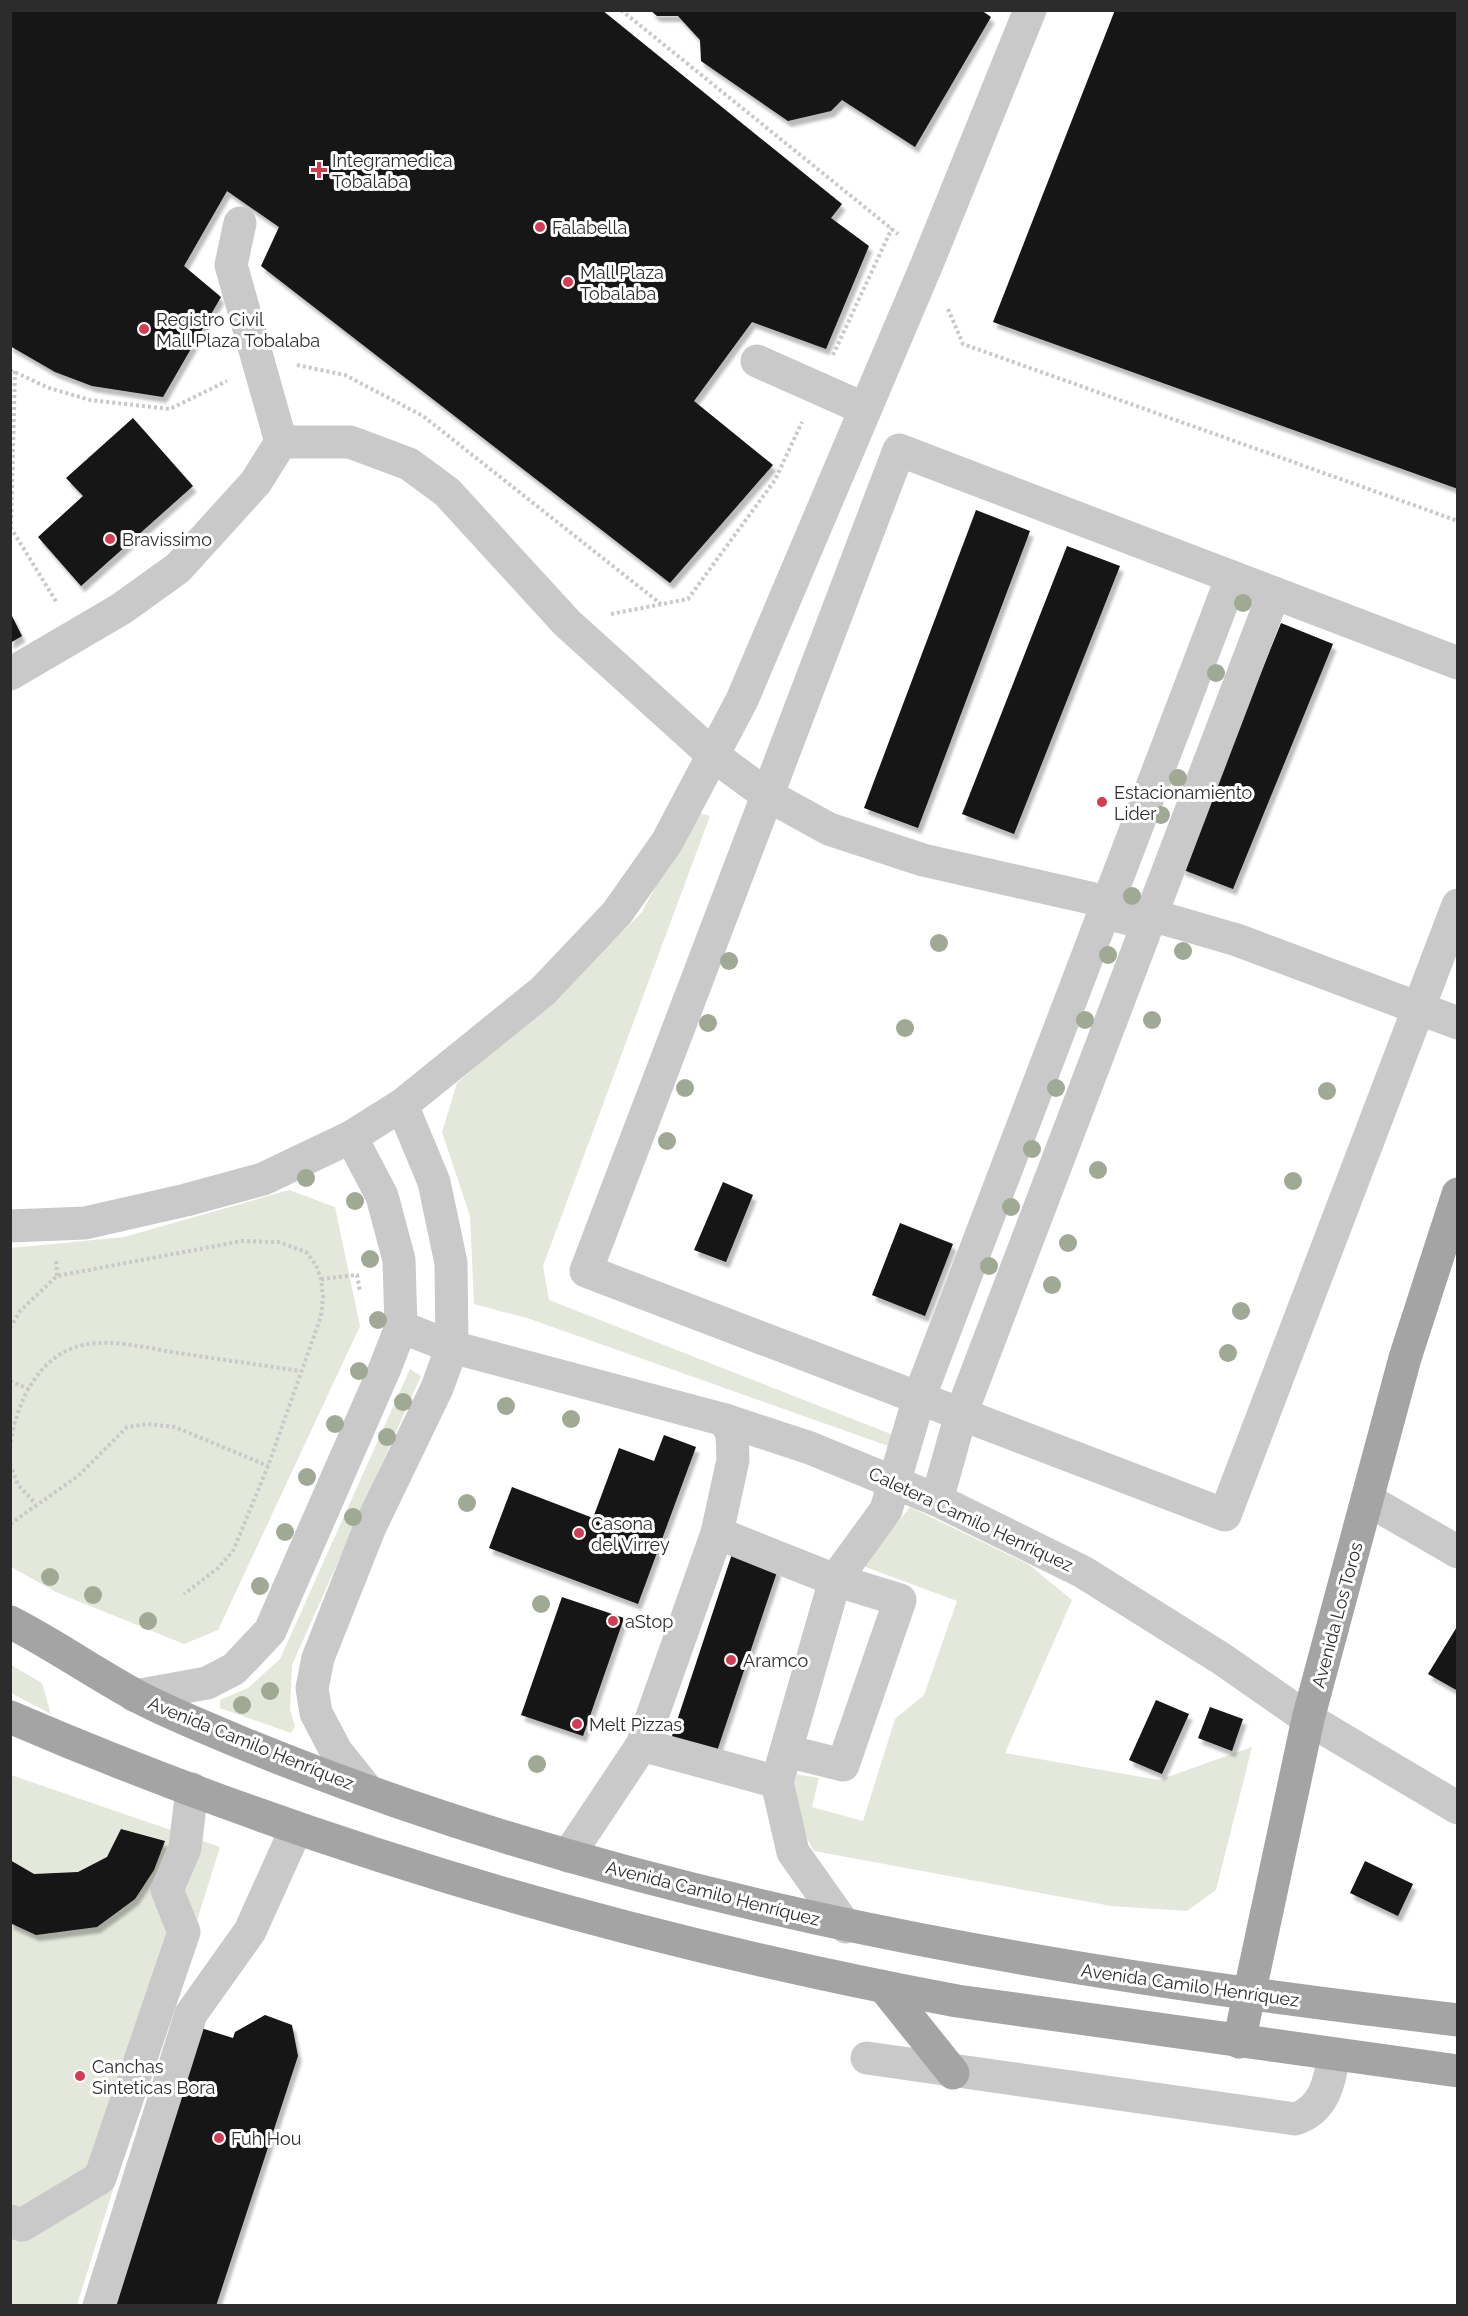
<svg xmlns="http://www.w3.org/2000/svg" width="1468" height="2316" font-family="Raleway,sans-serif">
<style>
.green{fill:#e3e8da}
.building{fill:#131313;filter:url(#shadow)}
.lines{fill:none;stroke-linecap:round;stroke-linejoin:round}
.path{stroke:#c9c9c9;stroke-width:4;stroke-dasharray:3 3;stroke-linecap:butt}
.minor{stroke:#c9c9c9;stroke-width:33}
.major{stroke:#a4a4a4;stroke-width:33}
.tree{fill:#a0a994}
.poi-dot{fill:#d53b52;stroke:#fff;stroke-width:2}
.labels{text-anchor:middle;dominant-baseline:central;stroke-width:6;stroke-linejoin:round;paint-order:stroke}
.poi-label{font-size:18px;fill:#2c2c2c;stroke:#fff;text-anchor:start}
.street-label{font-size:18px;fill:#2c2c2c;stroke:#fff}
</style>
<defs>
<filter id="shadow"><feDropShadow dx="3.5" dy="6" stdDeviation="1.5" flood-color="#0004"/></filter>
</defs>
<rect width="100%" height="100%" fill="#fff"/>
<g class="green">
<polygon points="695,812 710,816 543,1266 549,1300 896,1436 891,1447 530,1319 474,1304 470,1216 442,1132 457,1083 559,995 642,912"/>
<polygon points="289,1190 335,1207 360,1326 218,1630 184,1644 58,1593 11,1567 11,1248 124,1237"/>
<polygon points="410,1369 421,1376 292,1665 290,1710 295,1726 291,1733 220,1708 220,1700 248,1688 280,1659"/>
<polygon points="910,1507 1028,1564 1072,1600 1005,1753 1159,1780 1252,1747 1216,1890 1187,1911 1111,1906 814,1851 791,1810 795,1774 819,1778 812,1807 863,1821 895,1719 924,1695 957,1601 863,1566"/>
<polygon points="11,1665 42,1683 51,1714 11,1693"/>
<polygon points="11,1775 220,1847 77,2305 11,2306"/>
</g>
<g class="building">
<polygon points="10,10 602,10 842,204 831,218 869,246 826,349 752,322 694,401 773,465 670,583 261,266 279,227 227,191 184,266 221,297 163,397 92,386 55,372 10,346"/>
<polygon points="650,10 981,10 991,17 915,147 842,100 831,111 788,121 701,61 700,40 678,16 657,16"/>
<polygon points="1115,10 1458,10 1458,489 993,322"/>
<polygon points="133,418 193,486 81,586 38,537 83,496 66,478"/>
<polygon points="976,510 1030,531 918,828 864,808"/>
<polygon points="1067,546 1120,566 1014,834 962,814"/>
<polygon points="10,612 22,636 10,643"/>
<polygon points="1281,623 1333,644 1233,889 1181,869"/>
<polygon points="723,1182 753,1195 726,1262 694,1250"/>
<polygon points="900,1223 953,1244 925,1316 872,1295"/>
<polygon points="664,1435 696,1447 638,1604 489,1548 512,1487 593,1518 619,1448 654,1461"/>
<polygon points="732,1554 778,1569 715,1757 670,1742"/>
<polygon points="562,1597 624,1618 583,1736 521,1715"/>
<polygon points="1458,1625 1458,1691 1428,1674"/>
<polygon points="1156,1700 1189,1714 1162,1774 1129,1760"/>
<polygon points="1210,1707 1243,1719 1232,1751 1198,1738"/>
<polygon points="121,1829 165,1841 154,1870 135,1899 97,1927 36,1935 10,1923 10,1860 34,1874 78,1872 107,1857"/>
<polygon points="1365,1861 1413,1884 1398,1916 1350,1893"/>
<polygon points="265,2015 292,2025 298,2056 216,2306 105,2306 201,2028 233,2038 235,2032"/>
</g>
<g class="lines">
<g class="path">
<polyline points="621,10 898,234"/>
<polyline points="948,309 963,344 1458,521"/>
<polyline points="833,355 892,228"/>
<polyline points="297,365 345,375 423,416 661,604"/>
<polyline points="10,370 49,388 90,400 170,409 227,381"/>
<polyline points="15,371 11,528 57,603"/>
<polyline points="611,614 688,599 775,480 802,422"/>
<polyline points="56,1261 57,1276"/>
<polyline points="321,1279 357,1275 360,1291"/>
<polyline points="10,1328 20,1311 57,1276 242,1241 278,1242 306,1252 316,1265 321,1279 323,1297 321,1316 268,1466 233,1551 218,1568 184,1594"/>
<polyline points="10,1381 29,1389"/>
<path d="M10 1448C14 1410 34 1362 73 1348 105 1336 145 1348 178 1353 219 1359 260 1365 301 1371"/>
<polyline points="10,1464 18,1485 36,1504"/>
<polyline points="10,1524 78,1476 127,1427 147,1424 175,1427 268,1466"/>
</g>
<g class="minor">
<polyline points="240,223 231,265 281,442"/>
<polyline points="757,361 865,409"/>
<polyline points="1458,663 899,450 586,1271 1225,1515 1458,905"/>
<polyline points="10,674 121,609 178,568 256,482 281,442 350,442 409,464 447,492 567,623 714,756 767,795 829,829 923,860 1108,902 1117,916 1137,921 1151,915 1237,940 1458,1023"/>
<polyline points="10,1226 85,1223 186,1200 263,1179 351,1137 402,1105 543,991 617,913 667,842 742,700 927,264 1030,10"/>
<polyline points="401,1327 452,1347 725,1420 810,1448 937,1500 1083,1572 1222,1659 1308,1719 1458,1808"/>
<polyline points="937,1500 961,1414 1274,593"/>
<polyline points="1368,1500 1458,1552"/>
<polyline points="717,1533 835,1580 900,1600 843,1765 786,1751"/>
<polyline points="135,1696 207,1683 234,1669 270,1631 385,1368 401,1327 399,1260 382,1196 351,1137"/>
<polyline points="642,1745 777,1782"/>
<polyline points="368,1791 336,1751 316,1713 312,1688 318,1658 370,1527 437,1388 452,1347 451,1263 434,1182 402,1105"/>
<polyline points="568,1856 642,1745 717,1533 733,1460 732,1434 725,1420"/>
<polyline points="846,1927 793,1852 777,1782 835,1580 886,1510 919,1398 1232,577"/>
<path d="M867 2058 1295 2119C1324 2110 1330 2082 1334 2054"/>
<polyline points="10,2221 22,2225 100,2178 184,1932 167,1890 185,1848 192,1789"/>
<polyline points="99,2306 191,2014 250,1931 296,1829"/>
</g>
<g class="major">
<path d="M10 1622C53 1644 93 1672 135 1695 155 1706 176 1715 197 1724 597 1897 1028 1970 1458 2020"/>
<path d="M10 1717C314 1848 632 1940 957 2001L1458 2071"/>
<polyline points="884,1987 953,2073"/>
<polyline points="1239,2042 1308,1719 1405,1358 1458,1194"/>
</g>
</g>
<g class="tree">
<circle cx="1243" cy="603" r="9"/>
<circle cx="1216" cy="673" r="9"/>
<circle cx="1178" cy="778" r="9"/>
<circle cx="1161" cy="815" r="9"/>
<circle cx="1132" cy="896" r="9"/>
<circle cx="939" cy="943" r="9"/>
<circle cx="1183" cy="951" r="9"/>
<circle cx="1108" cy="955" r="9"/>
<circle cx="729" cy="961" r="9"/>
<circle cx="1085" cy="1020" r="9"/>
<circle cx="1152" cy="1020" r="9"/>
<circle cx="708" cy="1023" r="9"/>
<circle cx="905" cy="1028" r="9"/>
<circle cx="685" cy="1088" r="9"/>
<circle cx="1056" cy="1088" r="9"/>
<circle cx="1327" cy="1091" r="9"/>
<circle cx="667" cy="1141" r="9"/>
<circle cx="1032" cy="1149" r="9"/>
<circle cx="1098" cy="1170" r="9"/>
<circle cx="306" cy="1178" r="9"/>
<circle cx="1293" cy="1181" r="9"/>
<circle cx="355" cy="1201" r="9"/>
<circle cx="1011" cy="1207" r="9"/>
<circle cx="1068" cy="1243" r="9"/>
<circle cx="370" cy="1259" r="9"/>
<circle cx="989" cy="1266" r="9"/>
<circle cx="1052" cy="1285" r="9"/>
<circle cx="1241" cy="1311" r="9"/>
<circle cx="378" cy="1320" r="9"/>
<circle cx="1228" cy="1353" r="9"/>
<circle cx="359" cy="1371" r="9"/>
<circle cx="403" cy="1402" r="9"/>
<circle cx="506" cy="1406" r="9"/>
<circle cx="571" cy="1419" r="9"/>
<circle cx="335" cy="1424" r="9"/>
<circle cx="387" cy="1437" r="9"/>
<circle cx="307" cy="1477" r="9"/>
<circle cx="467" cy="1503" r="9"/>
<circle cx="353" cy="1517" r="9"/>
<circle cx="285" cy="1532" r="9"/>
<circle cx="50" cy="1577" r="9"/>
<circle cx="260" cy="1586" r="9"/>
<circle cx="93" cy="1595" r="9"/>
<circle cx="541" cy="1604" r="9"/>
<circle cx="148" cy="1621" r="9"/>
<circle cx="270" cy="1691" r="9"/>
<circle cx="242" cy="1705" r="9"/>
<circle cx="537" cy="1764" r="9"/>
</g>
<g class="poi-dot">
<path d="M316 161h6v6h6v6h-6v6h-6v-6h-6v-6h6z"/>
<circle cx="540" cy="227" r="6"/>
<circle cx="568" cy="282" r="6"/>
<circle cx="144" cy="329" r="6"/>
<circle cx="110" cy="539" r="6"/>
<circle cx="1102" cy="802" r="6"/>
<circle cx="579" cy="1533" r="6"/>
<circle cx="613" cy="1621" r="6"/>
<circle cx="731" cy="1660" r="6"/>
<circle cx="577" cy="1724" r="6"/>
<circle cx="80" cy="2076" r="6"/>
<circle cx="219" cy="2138" r="6"/>
</g>
<g class="labels">
<g class="poi-label">
<text x="332" y="160">Integramedica<tspan x="332" dy="21">Tobalaba</tspan></text>
<text x="552" y="227">Falabella</text>
<text x="580" y="272">Mall Plaza<tspan x="580" dy="21">Tobalaba</tspan></text>
<text x="156" y="319">Registro Civil<tspan x="156" dy="21">Mall Plaza Tobalaba</tspan></text>
<text x="122" y="539">Bravissimo</text>
<text x="1114" y="792">Estacionamiento<tspan x="1114" dy="21">Lider</tspan></text>
<text x="591" y="1523">Casona<tspan x="591" dy="21">del Virrey</tspan></text>
<text x="625" y="1621">aStop</text>
<text x="743" y="1660">Aramco</text>
<text x="589" y="1724">Melt Pizzas</text>
<text x="92" y="2066">Canchas<tspan x="92" dy="21">Sinteticas Bora</tspan></text>
<text x="231" y="2138">Fuh Hou</text>
</g>
<g class="street-label">
<text transform="translate(971 1519) rotate(25)">Caletera Camilo Henríquez</text>
<text transform="translate(1337 1615) rotate(-75)">Avenida Los Toros</text>
<text transform="translate(251 1743) rotate(22)">Avenida Camilo Henríquez</text>
<text transform="translate(713 1893) rotate(14)">Avenida Camilo Henríquez</text>
<text transform="translate(1190 1985) rotate(8)">Avenida Camilo Henríquez</text>
</g>
</g>
<rect width="1468" height="2316" fill="none" stroke="#2c2c2c" stroke-width="24"/>
</svg>
